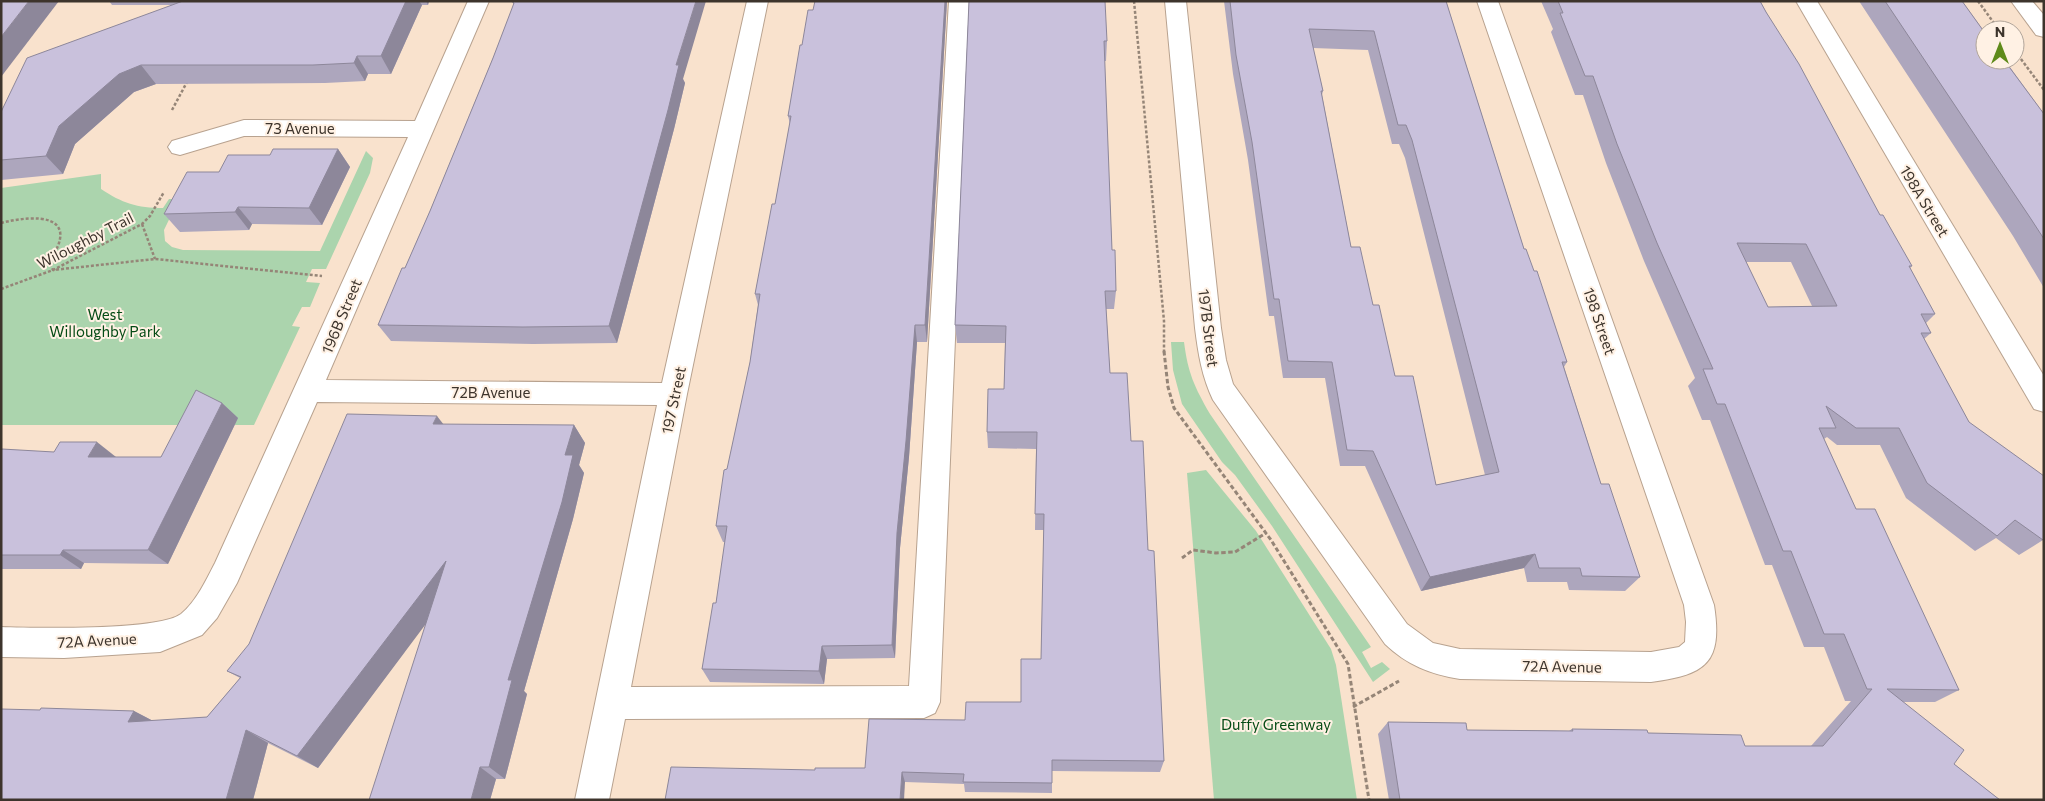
<svg xmlns="http://www.w3.org/2000/svg" width="2045" height="801" font-family="Commissioner,sans-serif">
<style>
.green{fill:#abd4ad}
.lines{fill:none;stroke-linecap:round;stroke-linejoin:round}
.minor-casing{stroke:#b8a28f;stroke-width:2}
.path-far1{stroke:#958577;stroke-width:2.5;stroke-dasharray:3 2;stroke-linecap:butt}
.path{stroke:#958577;stroke-width:3;stroke-dasharray:4.5 2.5;stroke-linecap:butt}
.minor{fill:#fff;fill-rule:evenodd}
.wall{fill:#ada6bd;fill-rule:evenodd}
.shaded-wall{fill:#8d879a}
.building{fill:#c9c1dc;stroke:#8d879a;fill-rule:evenodd}
.labels{text-anchor:middle;dominant-baseline:central;stroke-width:4;stroke-linejoin:round;paint-order:stroke}
.street-label{font-size:15px;fill:#3d342c;stroke:#fff1e4}
.park-label{font-size:15px;fill:#054b15;stroke:#fff1e4}
</style>
<rect width="100%" height="100%" fill="#f9e2cd"/>
<g class="green">
<path d="M366 151 373 158 370 173 326 269H312L306 282 320 283 310 307H302L292 326 300 327 254 425H1V188L101 174V189C122 203 137 208 163 208L169 199H179L164 230 165 241 172 247 183 250 320 251Z"/>
<path d="M1171 342H1184C1188 373 1194 386 1210 414L1371 647 1362 652 1371 668 1382 662 1390 669 1373 682 1272 526 1235 475 1222 462 1182 404 1173 370Z"/>
<polygon points="1206,470 1256,531 1331,649 1336,665 1357,800 1214,800 1187,473"/>
</g>
<g class="lines">
<defs>
<g id="minor">
<path d="M468 1H489L326 380 662 383 747 1H768L687 394 631 687 909 686 949 1H969L940 702 935 713 924 718 625 719 609 800H575L657 405 317 402 237 583 217 618 202 635 160 652 64 658 1 657V627C34 628 158 631 181 614 196 602 206 580 215 563L408 137 244 136 180 155 172 153 168 147 172 141 244 120 415 121Z"/>
<path d="M1165 1H1186L1221 328 1226 360 1233 384 1407 624 1433 643 1460 649 1651 652 1679 647 1685 642 1686 622 1684 605 1477 1H1498L1714 605C1723 663 1706 675 1651 682L1460 679C1430 674 1407 665 1385 644L1213 400C1202 377 1198 353 1195 328Z"/>
<polygon points="1796,1 1817,1 2044,376 2044,412 2034,409"/>
<polygon points="2011,1 2032,1 2044,15 2044,37 2036,35"/>
</g>
</defs>
<use href="#minor" class="minor-casing"/>
<g class="path-far1">
<polyline points="1134,1 1164,321 1164,353"/>
<polyline points="1978,1 1999,30"/>
<polyline points="2015,51 2044,90"/>
<polyline points="172,110 187,82"/>
<path d="M1 223C36 214 82 214 49 262L53 270 155 259 322 276"/>
<polyline points="142,224 155,259"/>
<polyline points="1,289 53,270 142,224 150,216 164,192"/>
</g>
<g class="path">
<polyline points="1164,351 1168,387 1174,408 1271,540 1348,664 1369,800"/>
<polyline points="1182,558 1193,550 1216,553 1235,552 1266,533"/>
<polyline points="1353,707 1399,681"/>
</g>
<use href="#minor" class="minor"/>
</g>
<g class="wall">
<polygon points="109,1 429,1 428,5 422,5 391,74 368,74 365,81 325,83 156,84 134,92 75,144 63,174 1,180 1,112 172,5 112,5"/>
<polygon points="513,1 683,79 685,83 674,129 617,343 533,344 391,341 378,325 405,268 430,211 493,58 514,5 513,3"/>
<polygon points="947,1 927,342 917,342 909,457 900,548 895,658 827,659 824,684 710,682 702,669 716,603 725,542 723,542 716,526 750,362 758,305 755,294 775,204 790,124 788,116 802,45"/>
<polygon points="969,1 1107,41 1106,61 1104,61 1112,250 1116,291 1114,309 1106,309 1110,373 1131,441 1148,550 1164,761 1160,772 1052,771 1052,793 965,792 964,784 905,782 815,770 865,768 965,720 1021,702 1041,659 1044,530 1035,530 1036,449 988,448 987,432 1004,389 1005,343 957,343 955,325"/>
<path d="M1224 1H1446L1524 249 1567 362 1564 367 1601 484 1640 577 1625 591 1569 590 1567 582H1527L1524 568 1421 591 1365 466H1340L1325 378H1283L1274 316H1269L1248 160 1233 74ZM1313 48 1368 50 1392 144H1399L1405 158 1485 475 1436 485 1395 376 1373 305 1351 247 1322 95 1323 91Z"/>
<path d="M1541 1H1760L1880 215 1912 266 1910 268 1935 314 1926 323 1931 333 1924 339 1969 422 2043 540 2019 555 1996 538 1975 551 1906 498 1880 445H1837L1827 437 1824 439 1856 509 1959 690 1935 702H1902L1954 764 2000 800H1389L1378 734 1388 722 1467 730 1569 731 1572 729 1648 733 1745 746H1811L1851 701H1845L1824 647H1804L1772 565H1765L1710 420H1702L1688 386 1695 378 1644 261 1606 163 1583 95H1575L1551 32 1553 29ZM1746 262H1791L1812 306 1768 307Z"/>
<polygon points="1859,1 1962,1 2044,114 2044,288 2013,236"/>
<polygon points="338,149 350,167 322,225 252,224 249,230 180,232 164,214 219,172 270,155"/>
<polygon points="222,403 238,418 168,564 84,563 81,569 1,569 1,451 116,457 161,457"/>
<polygon points="444,425 574,425 585,443 579,465 584,473 573,519 524,691 527,694 505,779 496,779 490,800 425,624 318,768 268,743 253,800 1,800 40,710 134,711 153,721 207,717 240,678 227,671"/>
</g>
<g class="shaded-wall">
<polygon points="29,1 59,1 1,77 1,37"/>
<polygon points="406,1 419,1 422,5 391,74 381,56"/>
<polygon points="426,1 429,1 428,5"/>
<polygon points="696,1 706,1 683,79 685,83 674,129 617,343 609,326 676,65"/>
<polygon points="945,1 947,1 927,342 925,325"/>
<polygon points="357,56 368,74 365,81 354,63"/>
<polygon points="141,65 156,84 134,92 75,144 63,174 46,156 59,126 119,74"/>
<polygon points="338,149 350,167 322,225 309,208"/>
<polygon points="238,207 252,224 249,230 235,212"/>
<polygon points="915,325 917,342 909,457 900,548 895,658 892,645 897,533"/>
<polygon points="222,403 238,418 168,564 148,550"/>
<polygon points="437,416 451,434 433,424"/>
<polygon points="574,425 585,443 579,465 584,473 573,519 524,691 527,694 505,779 489,767 508,680 565,455"/>
<polygon points="97,442 116,457 88,457"/>
<polygon points="63,550 84,563 81,569 60,555"/>
<polygon points="1535,554 1524,568 1421,591 1430,577"/>
<polygon points="446,561 461,577 318,768 297,756"/>
<polygon points="822,646 827,659 824,684 819,671"/>
<polygon points="134,711 159,724 128,722"/>
<polygon points="246,730 268,743 253,800 226,800"/>
<polygon points="480,767 496,779 490,800 471,800"/>
<polygon points="902,772 905,782 904,800 900,800"/>
</g>
<g class="building">
<polygon points="1,1 29,1 1,37"/>
<polygon points="183,1 406,1 381,56 357,56 354,63 313,65 141,65 119,74 59,126 46,156 1,160 1,112 27,58"/>
<polygon points="513,1 696,1 676,65 679,65 668,110 609,326 523,327 378,325 402,268 405,268 430,211 493,58 514,3 513,3"/>
<polygon points="815,1 945,1 925,325 915,325 906,441 897,533 892,645 822,646 819,671 702,669 713,603 716,603 727,526 716,526 724,470 727,469 750,362 760,294 755,294 772,204 775,204 791,116 788,116 800,45 802,45 808,10 813,10"/>
<polygon points="969,1 1105,1 1107,41 1104,41 1112,250 1115,250 1116,291 1105,291 1110,373 1127,373 1131,441 1143,441 1148,550 1154,551 1164,761 1052,760 1052,783 963,782 964,774 902,772 900,800 665,800 671,767 815,770 815,768 865,768 869,719 965,720 966,702 1021,702 1021,659 1041,659 1044,514 1035,514 1037,432 987,432 988,389 1004,389 1006,326 955,325"/>
<path d="M1230 1H1446L1524 249H1526L1534 271H1537L1567 362H1562L1601 484H1609L1640 577 1582 576 1580 568H1539L1535 554 1430 577 1373 451 1347 450 1332 362 1288 361 1279 299H1274L1252 142 1236 55ZM1309 29 1374 31 1398 125H1406L1412 140 1499 472 1436 485 1413 376H1395L1379 305H1373L1360 247H1351L1321 91H1323Z"/>
<path d="M1558 1H1760L1766 12 1799 64 1880 215H1883L1912 266H1909L1935 314H1921L1931 333H1921L1969 422 2044 476V539L2043 540 2015 520 1997 536 1927 483 1899 428H1856L1826 406 1836 428H1819L1856 509H1875L1959 690 1887 689 1964 750 1954 764 2000 800H1400L1388 722 1466 723 1467 730 1573 731 1572 729 1647 730 1648 733 1741 735 1745 746H1823L1872 689H1867L1844 634H1824L1791 551H1783L1725 404H1717L1703 369H1713L1657 243 1617 144 1593 76H1585L1560 13H1563ZM1737 243 1806 244 1837 306 1768 307Z"/>
<polygon points="1885,1 1962,1 1985,33 1985,60 2004,60 2044,114 2044,239 2031,219"/>
<polygon points="273,149 338,149 309,208 238,207 235,212 164,214 187,172 219,172 228,155 270,155"/>
<polygon points="196,390 222,403 148,550 63,550 60,555 1,555 1,451 2,449 54,452 60,442 97,442 88,457 161,457"/>
<polygon points="347,414 437,416 433,424 574,425 565,455 573,455 562,502 508,680 512,680 489,767 480,767 471,800 369,800 446,561 297,756 246,730 226,800 1,800 1,709 40,710 41,708 134,711 128,722 207,717 241,677 227,671 249,644"/>
</g>
<g class="labels">
<g class="street-label">
<text x="300" y="128">73 Avenue</text>
<text transform="translate(1925 201) rotate(59)">198A Street</text>
<text transform="translate(85 240) rotate(-27)">Wiloughby Trail</text>
<text transform="translate(341 316) rotate(-67)">196B Street</text>
<text transform="translate(1600 321) rotate(71)">198 Street</text>
<text transform="translate(1209 328) rotate(83)">197B Street</text>
<text x="491" y="392">72B Avenue</text>
<text transform="translate(673 400) rotate(-78)">197 Street</text>
<text transform="translate(97 640) rotate(-3)">72A Avenue</text>
<text transform="translate(1562 666) rotate(1)">72A Avenue</text>
</g>
<g class="park-label">
<text x="105" y="314">West<tspan x="105" dy="17">Willoughby Park</tspan></text>
<text x="1276" y="724">Duffy Greenway</text>
</g>
</g>
<rect width="2045" height="801" fill="none" stroke="#3d342c" stroke-width="5"/>
<g transform="translate(2000 45)"><circle r="24" fill="#fff1e4" stroke="#b1a59a"/>
<path d="M0-4L9 19L0 12L-9 19Z" fill="#5f8a1a"/>
<text y="-8" font-size="14" font-weight="bold" text-anchor="middle" fill="#3d342c">N</text>
</g>
</svg>
